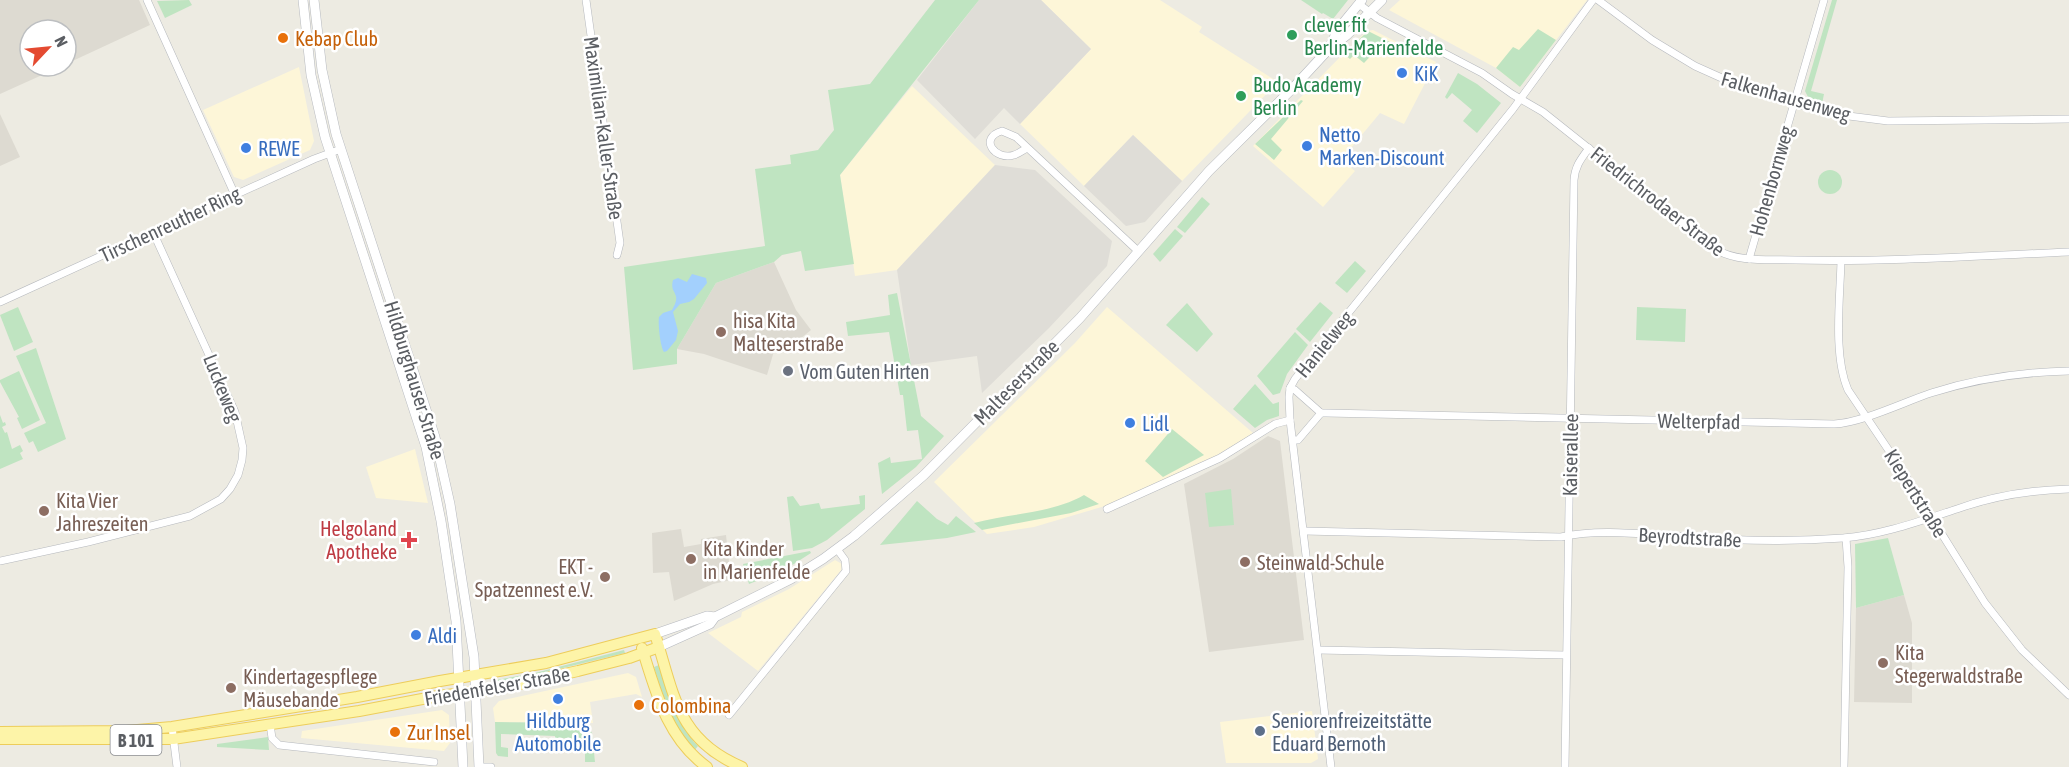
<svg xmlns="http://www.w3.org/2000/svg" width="2069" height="767" font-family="'Asap Condensed',sans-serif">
	<rect width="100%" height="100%" fill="#edebe2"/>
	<g fill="#fdf6d8">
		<polygon points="1041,0 1160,0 1202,27 1199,32 1278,82 1182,181 1133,135 1084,186 1020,124 1091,49"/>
		<polygon points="1400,0 1587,0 1520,87 1496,68 1389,10"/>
		<polygon points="1373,30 1436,62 1404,124 1380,113 1341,160 1355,171 1323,207 1253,146 1343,54 1367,31"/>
		<polygon points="299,67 314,141 310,150 243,180 234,177 203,110"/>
		<polygon points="912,86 995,165 897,270 855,276 840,175"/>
		<polygon points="1107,307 1253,433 1216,456 1182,473 1105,506 1034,527 987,534 934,482 1075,343"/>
		<polygon points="415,449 428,503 376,498 366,467"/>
		<polygon points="835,560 842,564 841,570 758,671 708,633 741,617 742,612 789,589"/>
		<polygon points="628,673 636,677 642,697 636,694 590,702 593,723 495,722 493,708 499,701"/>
		<polygon points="442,710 449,715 450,743 444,751 301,738 302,731"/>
		<polygon points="1312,711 1318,759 1311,763 1226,763 1220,722"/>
	</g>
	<g fill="#dfddd7">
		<polygon points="979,0 1041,0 1091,49 1020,124 1004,108 975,139 917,80"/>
		<polygon points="1133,135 1182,181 1145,222 1126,226 1084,186"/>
		<polygon points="995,165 1035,170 1112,241 1107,266 1049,328 982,393 977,356 911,365 897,270"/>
	</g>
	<g fill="#dddad1">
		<polygon points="0,0 139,0 150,25 66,64 66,30 30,30 30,66 62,66 0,94"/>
		<polygon points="0,114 20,157 0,166"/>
		<polygon points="774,262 796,310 811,330 800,339 777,348 774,345 769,348 774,351 767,375 704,354 677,349 716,283"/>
		<polygon points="1268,436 1280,441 1304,640 1209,652 1184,484 1233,459"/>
		<polygon points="681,529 684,547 701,544 701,539 726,535 731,580 713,584 674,601 669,572 653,573 652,533"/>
		<polygon points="1904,595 1912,623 1912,703 1854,702 1856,608"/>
	</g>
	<g fill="#bfe4c1">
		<polygon points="189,0 192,5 165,18 157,1"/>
		<polygon points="935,0 979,0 840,175 854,264 805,271 801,251 782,255 774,262 716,283 677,349 677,364 633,370 624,267 765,246 755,169 791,164 790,155 818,150 834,130 828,90 870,84"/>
		<polygon points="1301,0 1348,0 1333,19 1323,13 1322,14"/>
		<polygon points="1832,0 1837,0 1811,91 1824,94 1822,104 1810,101 1805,91"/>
		<polygon points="1538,29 1556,40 1520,87 1496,68 1513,47 1519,50"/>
		<polygon points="1368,31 1392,43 1390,45 1384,42 1364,63 1354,55 1350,59 1344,54"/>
		<polygon points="1458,73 1477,84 1501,103 1477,133 1463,121 1472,110 1452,93 1447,99 1445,97"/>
		<polygon points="1301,100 1303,101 1271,139 1282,150 1274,160 1255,144"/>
		<circle cx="1830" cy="182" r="12"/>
		<polygon points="1202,197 1210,204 1185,233 1177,227"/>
		<polygon points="1175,229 1183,236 1160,262 1153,254"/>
		<polygon points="1355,261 1366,271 1347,293 1335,283"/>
		<polygon points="897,293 921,416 944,436 916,467 882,494 878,463 890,457 891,463 922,459 918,430 907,431 903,395 900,395 889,332 848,336 846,322 890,315 888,295"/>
		<polygon points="1320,302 1333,313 1310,342 1296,329"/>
		<polygon points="1187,303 1213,334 1197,352 1166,325"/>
		<polygon points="18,307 33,342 14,351 0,315"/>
		<polygon points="1637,307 1686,309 1685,342 1636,340"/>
		<polygon points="1295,332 1308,345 1287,374 1280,393 1273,395 1257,376"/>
		<polygon points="36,348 66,439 38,452 33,441 29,443 24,433 46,423 16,356"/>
		<polygon points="19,371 40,420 22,429 17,418 19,417 0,382 0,380"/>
		<polygon points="1255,384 1273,404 1279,402 1279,416 1267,420 1255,428 1233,409"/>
		<polygon points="0,415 3,423 5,422 6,425 2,427 5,433 7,432 12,449 20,445 23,451 20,453 23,459 0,469"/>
		<polygon points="1172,429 1204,455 1163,477 1145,461"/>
		<polygon points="1231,489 1234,525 1209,527 1205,493"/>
		<polygon points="865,495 865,509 827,540 812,548 793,551 787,497 793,496 800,506 819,503 821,509 860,504 859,496"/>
		<path d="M1084 495 1099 504 1071 513 982 530 974 523C1010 513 1051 514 1084 495Z"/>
		<polygon points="917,501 937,519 948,525 956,516 976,532 947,538 880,545"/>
		<polygon points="1888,538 1904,595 1856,608 1855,544"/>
		<polygon points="810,551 811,553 786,569 749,584 743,564"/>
		<polygon points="624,650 625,653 497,684 496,680 535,673"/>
		<path d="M659 665C668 695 676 723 698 746L694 751C673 723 664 701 654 667Z"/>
		<polygon points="495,722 585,723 585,729 590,730 592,733 595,762 585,762 585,752 591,752 591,739 555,738 555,736 501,734 501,747 508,748 508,757 498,756 496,753"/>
		<polygon points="268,737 269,750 217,747 217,744"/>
	</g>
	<path fill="#a3d0fd" d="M692 274 706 278 707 283 694 299 689 302 680 304 673 312 678 331 676 340 667 351 664 352C660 346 658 323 659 317L663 313 672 310C683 292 669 295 673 280L678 278 687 282Z"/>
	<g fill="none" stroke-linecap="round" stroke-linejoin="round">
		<g stroke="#b5b8bd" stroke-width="8">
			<g id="street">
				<polyline points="147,0 235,195"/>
				<polyline points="586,0 620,243 617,255"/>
				<polyline points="1598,0 1652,40 1695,66 1744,88 1800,105 1841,115 1888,121 2069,119"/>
				<path d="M1359 4 1377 18 1482 73 1512 94 1543 112 1715 249C1738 263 1769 259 1795 260 1886 262 1978 256 2069 252"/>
				<path d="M1027 148C1023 150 1018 154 1014 155 995 161 978 138 1002 131L1016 137 1138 251"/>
				<polyline points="1749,259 1824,0"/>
				<path d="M1841 261C1840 300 1833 355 1848 390L1900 467 1985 603 2022 650 2069 695"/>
				<polyline points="0,302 314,159 341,149"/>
				<path d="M1290 388 1295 390 1321 413H1326L1834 424C1861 423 1904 402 1931 393 1975 379 2023 372 2069 371"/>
				<polyline points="1293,440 1298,440 1321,413"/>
				<polyline points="1107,509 1220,458 1275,424 1290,420"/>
				<path d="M1304 531 1561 537C1601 528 1647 535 1688 537 1740 541 1791 542 1843 538 1882 535 1920 521 1957 509 1993 496 2031 490 2069 489"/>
				<polyline points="0,561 88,542 190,516 221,499 230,489 238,475 242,460 243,448 235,412 153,232"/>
				<polyline points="1318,650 1566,655"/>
				<polyline points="729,715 846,571 845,560 837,549"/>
				<polyline points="270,724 272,738 279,745 434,762"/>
				<polyline points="172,727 177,767"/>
				<polyline points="479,767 491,767"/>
				<polyline points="1331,767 1290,420 1289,397 1290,388 1295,379 1513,109 1593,0"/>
				<path d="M1565 767 1574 180C1575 166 1581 159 1589 148"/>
				<polyline points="1844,767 1848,567 1846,538"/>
			</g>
		</g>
		<g stroke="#b6b9bf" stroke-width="10">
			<g id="secondary">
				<polyline points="303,0 311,75 325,137 426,447 441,521 456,621 463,767"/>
				<polyline points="314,0 322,70 336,134 435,437 450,504 474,657 479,767"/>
				<polyline points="1329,48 1339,28 1362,0"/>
				<polyline points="655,634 707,616 715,617"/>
				<polyline points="659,647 710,624 715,617 791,579 823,559 854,536 924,475 1080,318 1209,171 1291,90 1328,50 1347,35 1382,0"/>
			</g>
		</g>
		<g stroke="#edcd5b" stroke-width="12">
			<g id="primary">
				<path d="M642 648C656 693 667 738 707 767"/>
				<path d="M0 732 126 731 172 727 357 697 440 681 546 663 655 634C674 694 677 740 742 767"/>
				<polyline points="0,739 173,739 359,711 438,696 497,689 578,671 629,658 659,647"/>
			</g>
		</g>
		<use href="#street" stroke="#fff" stroke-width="7"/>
		<use href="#secondary" stroke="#fff" stroke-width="9"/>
		<use href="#primary" stroke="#fdf4a8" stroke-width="10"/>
	</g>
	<g fill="#2e9e5b" stroke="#fff" stroke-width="2">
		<circle cx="1292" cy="35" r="6"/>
		<circle cx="1241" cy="96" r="6"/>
	</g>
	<g fill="#e8710a" stroke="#fff" stroke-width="2">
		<circle cx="283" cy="38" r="6"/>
		<circle cx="639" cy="705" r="6"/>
		<circle cx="395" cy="732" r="6"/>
	</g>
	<g fill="#3f7fe0" stroke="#fff" stroke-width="2">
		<circle cx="1402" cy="73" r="6"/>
		<circle cx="1307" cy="146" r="6"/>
		<circle cx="246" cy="148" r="6"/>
		<circle cx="1130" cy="423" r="6"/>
		<circle cx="416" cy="635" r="6"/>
		<circle cx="558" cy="699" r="6"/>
	</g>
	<g fill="#8d6e63" stroke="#fff" stroke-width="2">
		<circle cx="721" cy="332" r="6"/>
		<circle cx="44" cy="511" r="6"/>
		<circle cx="691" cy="559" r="6"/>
		<circle cx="1245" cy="562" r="6"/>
		<circle cx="605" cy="577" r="6"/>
		<circle cx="1883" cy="663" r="6"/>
		<circle cx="231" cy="688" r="6"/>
	</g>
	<circle fill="#6b7280" stroke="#fff" stroke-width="2" cx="788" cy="371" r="6"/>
	<path fill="#e0444e" stroke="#fff" stroke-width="2" d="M406 531h6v6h6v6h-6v6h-6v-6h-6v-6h6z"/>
	<circle fill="#5c6f8a" stroke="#fff" stroke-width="2" cx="1260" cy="731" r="6"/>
	<g text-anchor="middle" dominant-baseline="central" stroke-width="5" stroke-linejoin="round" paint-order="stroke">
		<rect fill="#fff" stroke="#8c8e92" stroke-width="1.5" x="110.5" y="725" width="51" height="30" rx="4.5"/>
		<g font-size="18" font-weight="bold" fill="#5b5e63">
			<text x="136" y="740">B 101</text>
		</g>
		<g font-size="20" fill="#27864d" stroke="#fff" text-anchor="start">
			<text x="1304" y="24">clever fit<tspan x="1304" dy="23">Berlin-Marienfelde</tspan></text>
			<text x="1253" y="84">Budo Academy<tspan x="1253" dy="23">Berlin</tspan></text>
		</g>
		<g font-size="20" fill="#c56008" stroke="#fff" text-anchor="start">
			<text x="295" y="38">Kebap Club</text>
			<text x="651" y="705">Colombina</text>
			<text x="407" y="732">Zur Insel</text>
		</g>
		<g font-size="20" fill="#366cbe" stroke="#fff" text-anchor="start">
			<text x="1414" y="73">KiK</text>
			<text x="1319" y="134">Netto<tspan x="1319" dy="23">Marken-Discount</tspan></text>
			<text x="258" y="148">REWE</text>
			<text x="1142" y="423">Lidl</text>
			<text x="428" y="635">Aldi</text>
			<text x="558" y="720" text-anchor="middle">Hildburg<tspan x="558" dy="23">Automobile</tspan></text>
		</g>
		<g font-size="20" fill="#5b5e63" stroke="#fff">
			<text transform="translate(1786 96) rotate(16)">Falkenhausenweg</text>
			<text transform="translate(604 128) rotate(82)">Maximilian-Kaller-Straße</text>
			<text transform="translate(1771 181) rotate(-74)">Hohenbornweg</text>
			<text transform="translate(1658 201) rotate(38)">Friedrichrodaer Straße</text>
			<text transform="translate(170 224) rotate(-25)">Tirschenreuther Ring</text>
			<text transform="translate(1324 344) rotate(-51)">Hanielweg</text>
			<text transform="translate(415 380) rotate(73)">Hildburghauser Straße</text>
			<text transform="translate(1016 382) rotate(-45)">Malteserstraße</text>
			<text transform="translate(223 388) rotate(68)">Luckeweg</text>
			<text transform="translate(1699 421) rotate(1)">Welterpfad</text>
			<text transform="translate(1570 455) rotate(-89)">Kaiserallee</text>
			<text transform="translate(1916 493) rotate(58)">Kiepertstraße</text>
			<text transform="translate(1690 537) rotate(3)">Beyrodtstraße</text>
			<text transform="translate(497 686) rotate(-10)">Friedenfelser Straße</text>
		</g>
		<g font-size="20" fill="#785e54" stroke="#fff" text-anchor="start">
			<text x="733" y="320">hisa Kita<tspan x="733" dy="23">Malteserstraße</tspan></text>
			<text x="56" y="500">Kita Vier<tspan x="56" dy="23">Jahreszeiten</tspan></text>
			<text x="703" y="548">Kita Kinder<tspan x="703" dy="23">in Marienfelde</tspan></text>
			<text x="1257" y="562">Steinwald-Schule</text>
			<text x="593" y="566" text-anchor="end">EKT -<tspan x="593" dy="23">Spatzennest e.V.</tspan></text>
			<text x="1895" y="652">Kita<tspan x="1895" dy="23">Stegerwaldstraße</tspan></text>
			<text x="243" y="676">Kindertagespflege<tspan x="243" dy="23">Mäusebande</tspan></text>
		</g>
		<g font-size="20" fill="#5b616d" stroke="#fff" text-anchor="start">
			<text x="800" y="371">Vom Guten Hirten</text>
		</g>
		<g font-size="20" fill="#be3a42" stroke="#fff" text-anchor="end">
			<text x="397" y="528">Helgoland<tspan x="397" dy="23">Apotheke</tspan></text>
		</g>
		<g font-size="20" fill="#4e5e75" stroke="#fff" text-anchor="start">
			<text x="1272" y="720">Seniorenfreizeitstätte<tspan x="1272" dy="23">Eduard Bernoth</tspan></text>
		</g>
	</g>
	<g transform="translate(48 48) rotate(64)"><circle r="28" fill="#ffffff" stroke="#bdbfc1" stroke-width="1.5"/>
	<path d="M0-4.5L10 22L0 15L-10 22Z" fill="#e44a31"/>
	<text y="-9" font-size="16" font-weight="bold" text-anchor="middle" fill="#5b5e63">N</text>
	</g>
</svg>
